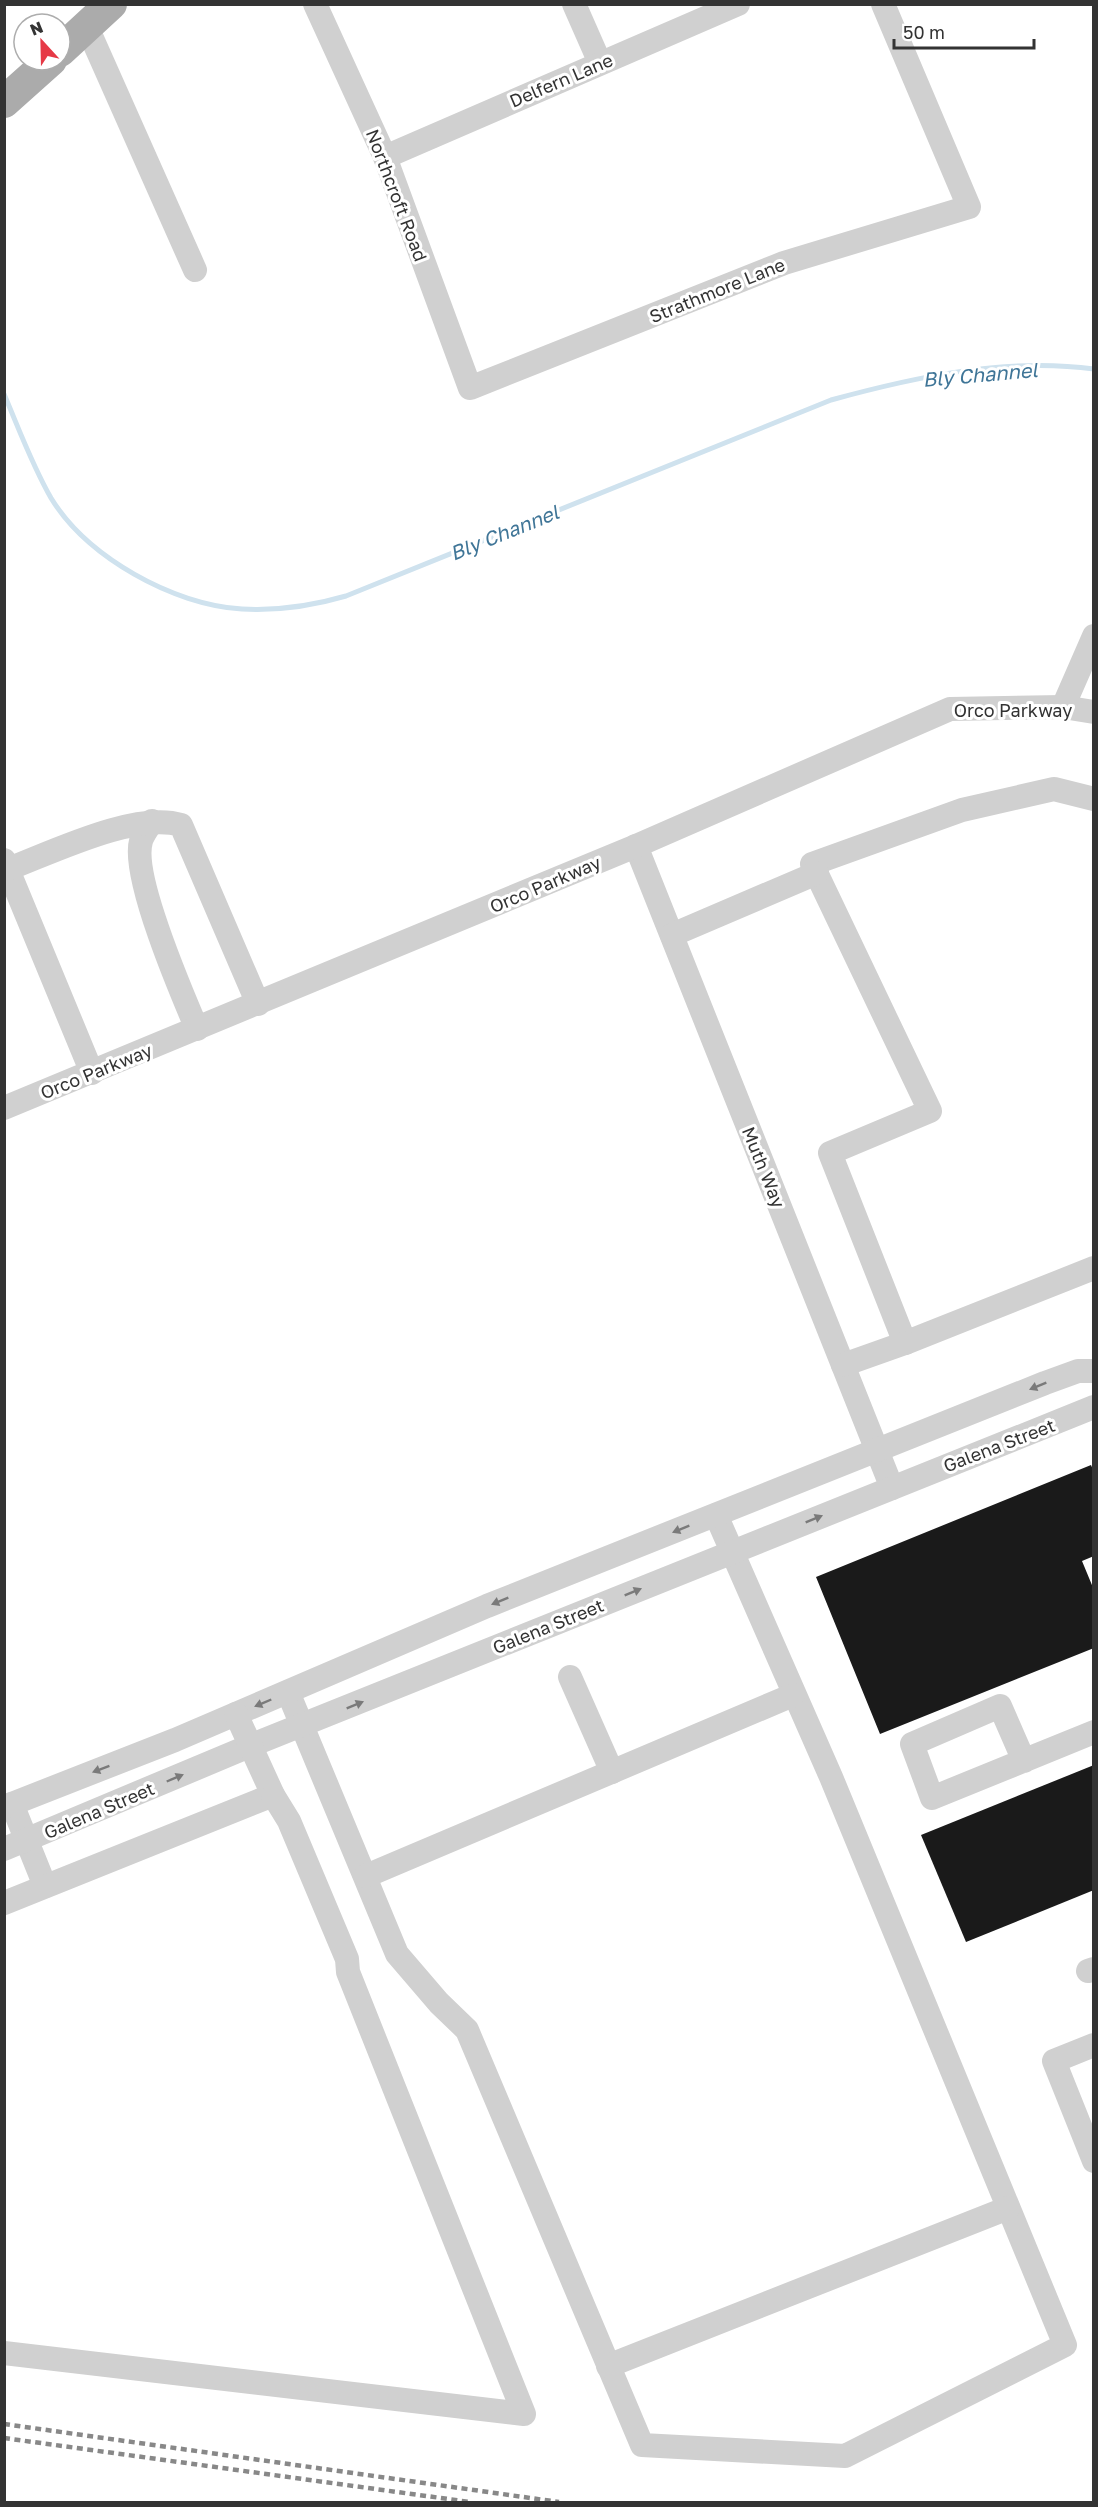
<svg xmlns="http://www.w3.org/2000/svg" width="1098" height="2507" font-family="'Golos Text',sans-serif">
	<rect width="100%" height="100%" fill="#fff"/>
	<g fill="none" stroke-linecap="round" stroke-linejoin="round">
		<path stroke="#cfe2ee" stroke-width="5" d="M4 394C19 429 32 465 51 498 87 557 173 605 242 609 278 611 312 606 346 596L831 400C915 377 1006 357 1094 369"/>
	</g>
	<g fill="#1a1a1a">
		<polygon points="1091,1465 1094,1472 1094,1556 1082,1561 1094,1590 1094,1648 880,1734 816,1577"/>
		<polygon points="1094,1765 1094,1890 966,1942 921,1835"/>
	</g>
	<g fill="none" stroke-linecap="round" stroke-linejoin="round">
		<g stroke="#d0d0d0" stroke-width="24">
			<polyline points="315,4 385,157 470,388 784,263 969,207 883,4"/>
			<polyline points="574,4 600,63"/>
			<polyline points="87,27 195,270"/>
			<polyline points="385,157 738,4"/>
			<polyline points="1063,707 1094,636"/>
			<polyline points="1094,799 1054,789 962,810 812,864 930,1111 830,1153 905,1343 1094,1268"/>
			<path d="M152 821C149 827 143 834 141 841 131 875 182 994 197 1029"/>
			<polyline points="636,846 892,1488"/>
			<polyline points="4,860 92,1073"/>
			<path d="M8 869C53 852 136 811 181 825L258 1004"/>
			<polyline points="672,935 817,873"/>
			<polyline points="4,1108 636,846 950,709 1063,707 1094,712"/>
			<polyline points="843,1365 905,1343"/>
			<polyline points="570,1677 612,1772"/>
			<polyline points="288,1692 397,1954 439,2003 467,2030 642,2445 845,2456 1065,2345 831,1777 716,1515"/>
			<polyline points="1024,1761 1000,1706 912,1744 932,1798 1094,1732"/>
			<polyline points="12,1804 45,1886"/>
			<polyline points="4,1807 175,1740 487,1606 1045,1383 1078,1371 1094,1371"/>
			<polyline points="4,1849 252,1745 1094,1407"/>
			<polyline points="366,1876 793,1695"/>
			<polyline points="4,1903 273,1795 236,1714"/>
			<polyline points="1088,1971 1094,1969"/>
			<polyline points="1094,2045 1054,2061 1094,2161"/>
			<polyline points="4,2353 524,2414 348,1972 347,1959 289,1821 273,1795"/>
			<polyline points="608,2366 1008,2208"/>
		</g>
		<g stroke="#ababab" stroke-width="32">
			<polyline points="60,51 111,4"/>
			<polyline points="4,102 51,60"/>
		</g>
		<g stroke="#888" stroke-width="4.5" stroke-dasharray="6 4.5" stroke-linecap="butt">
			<polyline points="4,2424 559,2502"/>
			<polyline points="4,2438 470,2502"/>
		</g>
	</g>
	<defs><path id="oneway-solid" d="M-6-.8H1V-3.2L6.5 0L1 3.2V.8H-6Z" transform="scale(1.5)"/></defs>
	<g fill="#7a7a7a">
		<use href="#oneway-solid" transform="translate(1038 1386) rotate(158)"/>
		<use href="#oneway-solid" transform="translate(814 1519) rotate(-22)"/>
		<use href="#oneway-solid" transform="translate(681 1529) rotate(158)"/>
		<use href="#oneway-solid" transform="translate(633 1592) rotate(-22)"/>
		<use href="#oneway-solid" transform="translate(500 1601) rotate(158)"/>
		<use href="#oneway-solid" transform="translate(263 1703) rotate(157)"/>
		<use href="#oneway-solid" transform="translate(355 1705) rotate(-22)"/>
		<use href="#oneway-solid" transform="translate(101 1769) rotate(159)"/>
		<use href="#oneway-solid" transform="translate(175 1778) rotate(-23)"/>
	</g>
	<g text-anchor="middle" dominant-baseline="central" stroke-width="6" stroke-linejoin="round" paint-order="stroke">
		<g font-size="18" fill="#333" stroke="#fff">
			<text transform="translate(561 80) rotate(-23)">Delfern Lane</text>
			<text transform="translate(397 195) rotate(69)">Northcroft Road</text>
			<text transform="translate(717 290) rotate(-22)">Strathmore Lane</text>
			<text x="1013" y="710">Orco Parkway</text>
			<text transform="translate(545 884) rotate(-23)">Orco Parkway</text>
			<text transform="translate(96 1071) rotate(-22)">Orco Parkway</text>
			<text transform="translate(764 1167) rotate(68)">Muth Way</text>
			<text transform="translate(999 1445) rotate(-21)">Galena Street</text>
			<text transform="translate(548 1626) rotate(-22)">Galena Street</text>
			<text transform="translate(99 1810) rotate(-23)">Galena Street</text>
		</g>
		<g font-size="20" font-style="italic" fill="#3f7597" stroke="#fff">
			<text transform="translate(980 374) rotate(-5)">Bly Channel</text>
			<text transform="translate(504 532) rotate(-22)">Bly Channel</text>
		</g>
	</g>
	<rect width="1098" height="2507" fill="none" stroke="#333333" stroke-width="12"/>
	<g transform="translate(42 42) rotate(338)"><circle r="28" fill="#ffffff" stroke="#adadad" stroke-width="1.5"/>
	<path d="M0-4.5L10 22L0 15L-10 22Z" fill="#e63946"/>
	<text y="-9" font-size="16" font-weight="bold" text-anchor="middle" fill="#333333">N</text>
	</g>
	<path d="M894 39v9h140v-9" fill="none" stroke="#333333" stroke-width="3"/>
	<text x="903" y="39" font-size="18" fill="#333333" stroke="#ffffff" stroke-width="4.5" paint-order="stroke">50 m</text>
</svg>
